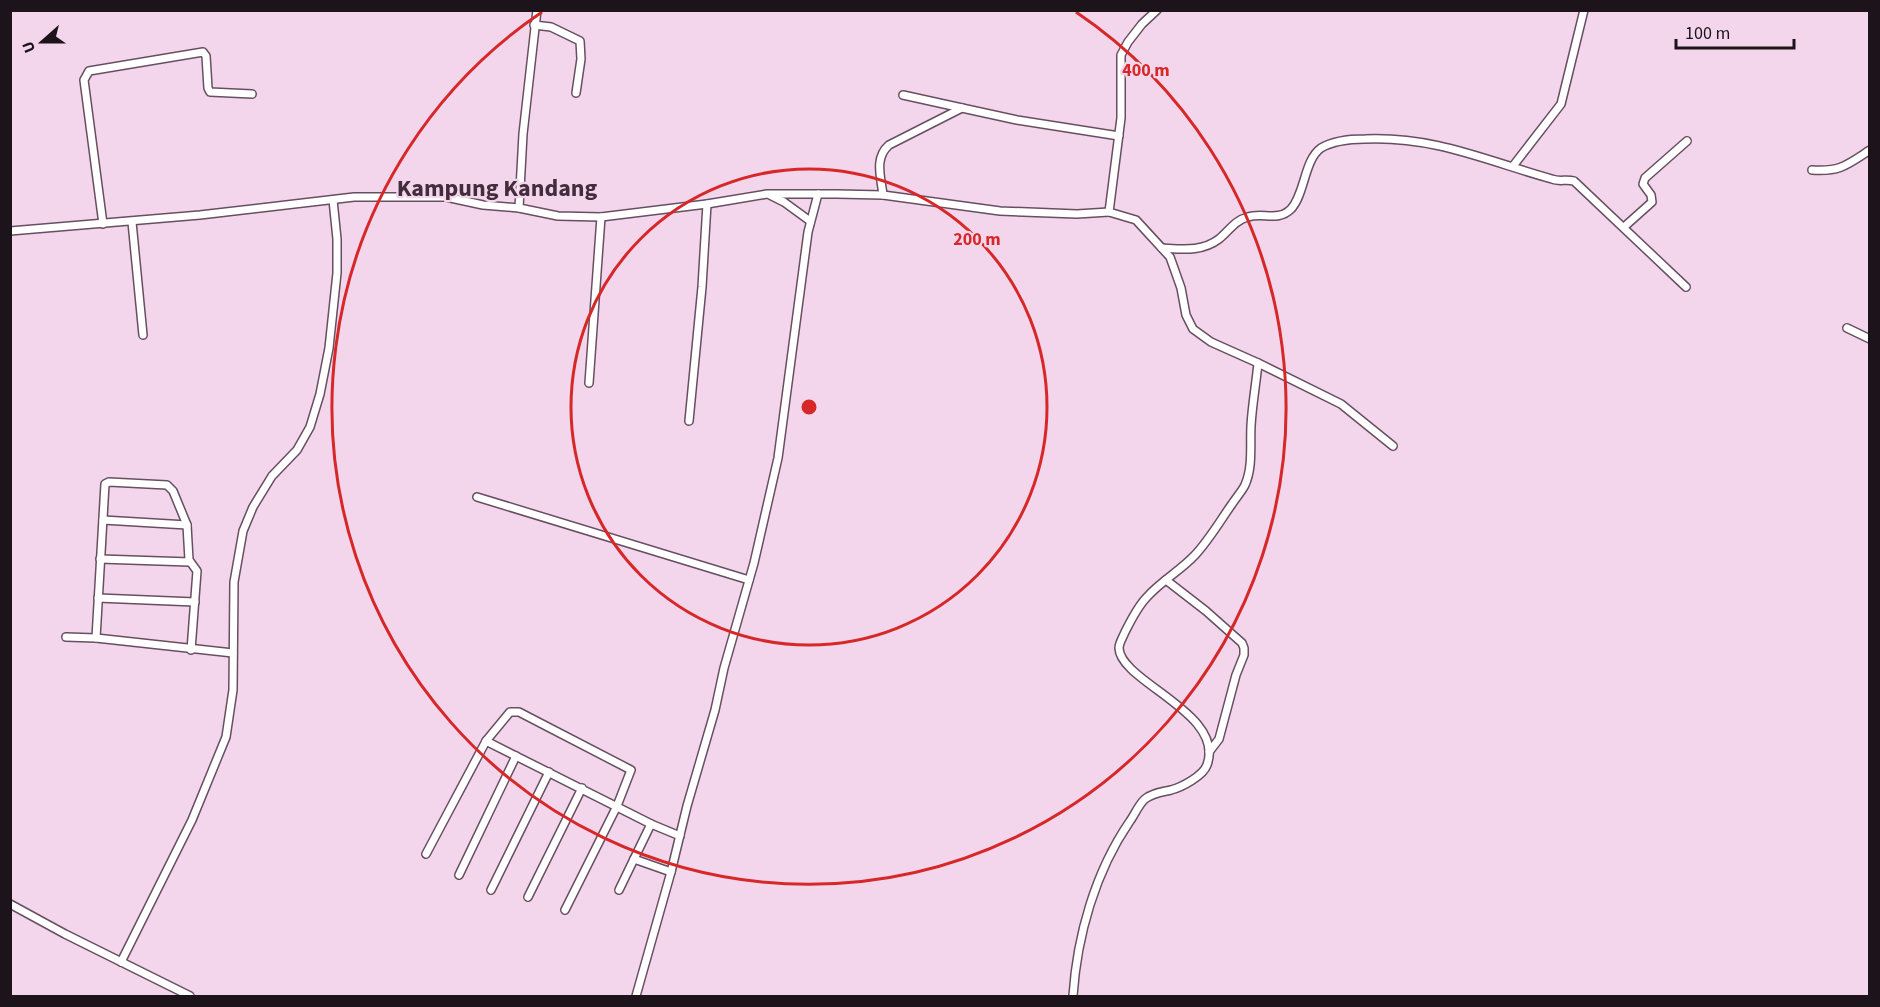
<svg xmlns="http://www.w3.org/2000/svg" width="1880" height="1007" font-family="'Source Sans 3',sans-serif">
	<rect width="100%" height="100%" fill="#f3d6eb"/>
	<g fill="none" stroke-linecap="round" stroke-linejoin="round">
		<g stroke="#674f61" stroke-width="10">
			<g id="street">
				<polyline points="537,10 523,134 519,208 558,216 601,217 707,204 767,194 837,194 883,195 1000,211 1077,214 1109,212"/>
				<polyline points="534,25 551,27 580,41 581,59 576,93"/>
				<polyline points="903,95 962,108"/>
				<polyline points="1513,166 1561,104 1584,10"/>
				<path d="M1812 170C1840 172 1847 165 1870 150"/>
				<polyline points="770,195 784,202 810,221"/>
				<path d="M883 195C881 177 874 158 889 145L962 108 1017 120 1119 136"/>
				<polyline points="132,222 143,335"/>
				<polyline points="103,224 84,80 89,71 203,52 206,56 208,88 210,92 252,94"/>
				<polyline points="1624,227 1652,202 1651,195 1643,184 1645,178 1687,141"/>
				<polyline points="10,231 200,215 354,197 446,197 483,205 519,208"/>
				<path d="M1162 248C1182 249 1202 252 1219 239 1229 231 1235 220 1248 217 1263 212 1278 222 1291 209 1305 194 1304 160 1321 148 1333 141 1351 139 1365 139 1435 136 1487 161 1552 179 1559 182 1566 179 1574 181L1686 287"/>
				<polyline points="1847,328 1870,339"/>
				<polyline points="1258,363 1341,404 1393,446"/>
				<polyline points="589,383 601,217"/>
				<polyline points="689,421 702,287 707,204"/>
				<polyline points="477,497 749,580"/>
				<polyline points="103,520 187,525"/>
				<polyline points="100,559 190,562"/>
				<polyline points="1166,580 1206,611 1242,643 1244,648 1244,655 1236,675 1219,739 1209,752"/>
				<polyline points="98,598 195,602"/>
				<polyline points="66,637 96,638 233,653"/>
				<polyline points="96,638 105,484 109,482 167,485 173,491 187,525 189,560 197,571 191,650"/>
				<polyline points="486,741 510,712 519,712 631,770 617,806 565,910"/>
				<polyline points="651,824 680,836"/>
				<polyline points="426,854 486,741 651,824 634,859"/>
				<polyline points="459,875 516,756"/>
				<polyline points="491,890 549,772"/>
				<polyline points="619,890 634,859 671,872"/>
				<polyline points="528,897 582,788"/>
				<polyline points="10,904 65,934 190,996"/>
				<polyline points="121,962 192,820 226,737 233,690 234,582 243,531 253,507 272,476 297,450 310,427 320,394 329,348 337,273 337,239 333,200"/>
				<polyline points="636,996 671,872 687,806 715,710 724,668 754,563 778,458 808,232 818,194"/>
				<path d="M1073 996C1077 936 1095 872 1130 821 1135 814 1139 804 1145 799 1152 793 1162 792 1171 790 1182 787 1203 776 1207 765 1226 713 1120 682 1119 648 1119 643 1123 637 1125 632 1131 620 1138 606 1147 597 1161 581 1180 571 1195 555 1209 540 1220 521 1232 504 1236 498 1242 491 1245 485 1253 467 1250 446 1251 426 1252 406 1256 384 1258 363L1211 342 1193 329 1186 315 1181 288 1170 257 1136 220 1109 212 1121 118V55L1128 42 1142 24 1157 10"/>
			</g>
		</g>
		<use href="#street" stroke="#fff" stroke-width="7"/>
	</g>
	<g fill="none" stroke="#d62828" stroke-width="3">
		<circle cx="809" cy="407" r="238"/>
		<path d="M1076 12A477 477 0 1 1 542 12"/>
	</g>
	<g text-anchor="middle" dominant-baseline="central" stroke-width="4.5" stroke-linejoin="round" paint-order="stroke">
		<g font-size="24" font-weight="bold" fill="#432d3d" stroke="#f3d6eb">
			<text x="497" y="188">Kampung Kandang</text>
		</g>
	</g>
	<circle cx="809" cy="407" r="9" fill="#d62828" stroke="#f3d6eb" stroke-width="3"/>
	<g font-size="18" text-anchor="middle" font-weight="bold" fill="#d62828" stroke="#f3d6eb" stroke-width="4.5" stroke-linejoin="round" paint-order="stroke">
		<text x="1146" y="76">400 m</text>
		<text x="977" y="245">200 m</text>
	</g>
	<rect width="1880" height="1007" fill="none" stroke="#1d131a" stroke-width="24"/>
	<g transform="translate(42 42) rotate(249)" stroke="#f3d6eb" stroke-width="4.5" paint-order="stroke">
	<path d="M0-4.5L10 22L0 15L-10 22Z" fill="#1d131a"/>
	<text y="-9" font-size="16" font-weight="bold" text-anchor="middle" fill="#1d131a">U</text>
	</g>
	<path d="M1676 39v9h118v-9" fill="none" stroke="#1d131a" stroke-width="3"/>
	<text x="1685" y="39" font-size="18" fill="#1d131a" stroke="#f3d6eb" stroke-width="4.5" paint-order="stroke">100 m</text>
</svg>
